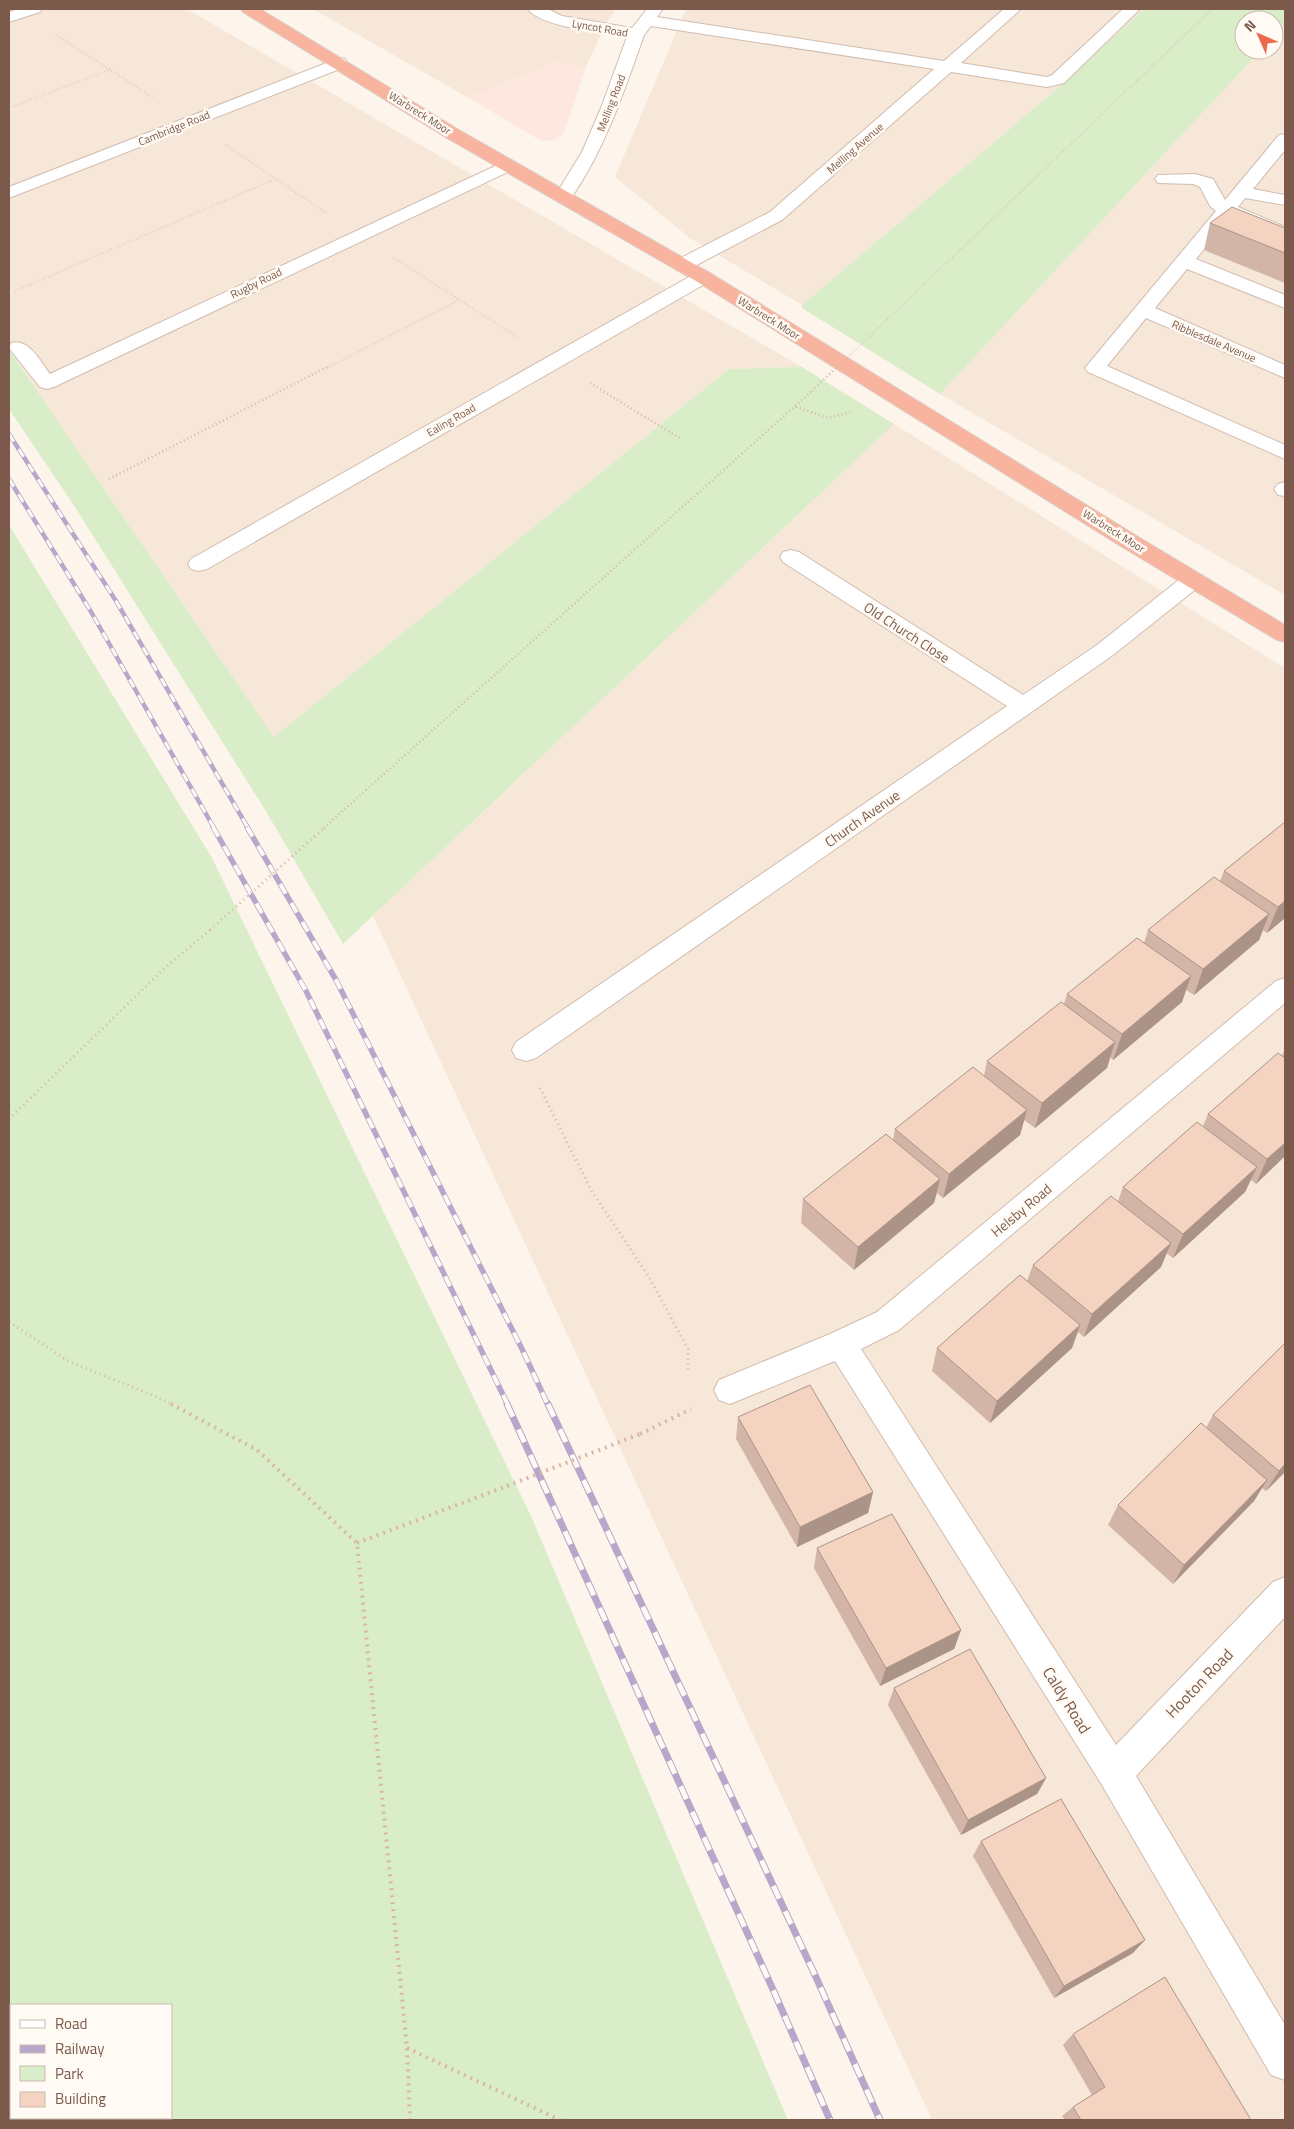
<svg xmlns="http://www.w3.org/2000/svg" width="1294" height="2129" font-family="'Titillium Web',sans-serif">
	<rect width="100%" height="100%" fill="#fdf5eb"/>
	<g fill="#f6e7d9">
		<polygon points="9,9 187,9 802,367 729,369 274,737 9,350"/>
		<polygon points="313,9 616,9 607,22 585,69 557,62 469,98"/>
		<polygon points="686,9 1144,9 1058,88 802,305 690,238 615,177"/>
		<polygon points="1285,24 1285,595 940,394 1261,50 1274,50 1274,36"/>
		<polygon points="894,424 1285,668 1285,2120 932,2120 373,916"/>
	</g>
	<polygon fill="#fee7df" points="557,62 585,69 564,133 555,140 544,141 536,138 469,98"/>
	<g fill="#d8edc8" fill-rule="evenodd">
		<polygon points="1144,9 1285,9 1285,24 1274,36 1274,20 1244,20 1244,50 1261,50 940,394 802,308 802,305 1058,88"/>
		<polygon points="9,350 274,737 729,369 802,367 894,424 343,944 267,813 75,507 9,409"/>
		<path d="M9 525 212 858 531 1516 788 2120H9ZM11 2005H171V2118H11Z"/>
	</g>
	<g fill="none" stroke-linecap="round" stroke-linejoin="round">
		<g stroke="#d2bcaf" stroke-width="2">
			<g id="minor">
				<polygon points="19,9 42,9 40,12 9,22 9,12"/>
				<path d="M528 9H548L562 16 632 28 647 9H663L657 17 944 61 1004 9H1021L961 63 1047 77 1052 75 1123 9H1140L1064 83 1047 87 951 72 782 220 689 269 682 271 675 269 673 265 675 261 770 212 934 69 651 26 644 35C624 92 605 149 570 200L564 201 558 200 555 196 582 152 601 108 627 37C605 33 540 27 528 9Z"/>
				<polygon points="339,58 345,59 347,63 345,67 9,198 9,187"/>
				<polygon points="1285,134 1285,150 1253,189 1285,195 1285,205 1245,198 1238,207 1285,227 1285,238 1230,217 1196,259 1285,295 1285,308 1187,269 1155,308 1285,365 1285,378 1146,318 1107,366 1285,445 1285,459 1088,372 1085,368 1216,211 1210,206 1200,187 1193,184 1158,183 1155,179 1158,175 1195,174 1213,179 1225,200 1279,135"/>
				<path d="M508 160 514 161 517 165 514 169 54 387 47 389 40 387 9 348 11 343C29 338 40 361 50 374Z"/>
				<polygon points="703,271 710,273 712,277 710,281 207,569 199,571 191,569 188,564 191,559 696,273"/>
				<polygon points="1285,482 1285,496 1278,495 1274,489 1278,484"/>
				<polygon points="791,550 799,552 1023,695 1097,645 1185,575 1193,573 1201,575 1204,580 1201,585 1113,655 536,1058 526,1061 516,1058 512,1050 516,1042 1007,706 783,562 780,557 783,552"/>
				<polygon points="1285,978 1285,1003 899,1330 861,1349 1116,1745 1273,1582 1285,1577 1285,1617 1136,1776 1285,2025 1285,2080 1271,2075 1102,1785 835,1361 730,1404 719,1400 714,1390 719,1380 830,1334 877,1312 1276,981"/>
			</g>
		</g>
		<g stroke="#dad1cd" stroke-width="2">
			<polygon id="highway" points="241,9 260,9 459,130 710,273 1135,535 1285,625 1285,642 1277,640 1119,545 696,281 447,138 243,12"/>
		</g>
		<g stroke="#dab6a3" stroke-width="2" stroke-dasharray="0.5 2.5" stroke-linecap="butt">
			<polyline points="56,35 154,98"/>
			<polyline points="9,108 111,69"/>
			<polyline points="226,145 326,213"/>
			<polyline points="394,258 519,338"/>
			<polyline points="15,291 275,179"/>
			<polyline points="870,336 1212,9"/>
			<polyline points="327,368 459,300"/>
		</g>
		<g stroke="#dab6a3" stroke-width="2.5" stroke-dasharray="1 3" stroke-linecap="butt">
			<polyline points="590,383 681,439"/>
			<polyline points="796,407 829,418 850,412"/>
			<polyline points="109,479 329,366"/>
			<polyline points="366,790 812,391"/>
		</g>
		<g stroke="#dab6a3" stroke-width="3" stroke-dasharray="1 4" stroke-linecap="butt">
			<polyline points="540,1088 591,1190 649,1277 688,1349 688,1372"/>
			<polyline points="9,1119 166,967 210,930"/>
			<polyline points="9,1322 68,1361 157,1397 173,1405"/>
		</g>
		<g stroke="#dab6a3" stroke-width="4" stroke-dasharray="2 5" stroke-linecap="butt">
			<polyline points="171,1404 257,1450 357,1543 407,2048 410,2120"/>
			<polyline points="640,1434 691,1409"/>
			<polyline points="357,1543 507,1486"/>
			<polyline points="407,2048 560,2120"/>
		</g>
		<use href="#minor" fill="#fff" fill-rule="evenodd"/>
		<use href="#highway" fill="#f9b4a0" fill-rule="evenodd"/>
		<g stroke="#b8a7ca" stroke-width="4.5">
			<g id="rail-far2">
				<polyline points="9,434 116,601 248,828"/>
				<polyline points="9,479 90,610 214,828"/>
			</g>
		</g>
		<g stroke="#b8a7ca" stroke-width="5.5">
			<g id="rail-far1">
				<polyline points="213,827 306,991 508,1405"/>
				<polyline points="247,827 336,980 523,1351 548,1405"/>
			</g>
		</g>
		<g stroke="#b8a7ca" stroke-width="7">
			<g id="rail">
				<polyline points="507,1404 775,1994 830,2120"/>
				<polyline points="548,1404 815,1975 880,2120"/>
			</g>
		</g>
		<use href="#rail-far2" stroke="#fffaf3" stroke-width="3" stroke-dasharray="9" stroke-linecap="butt"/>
		<use href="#rail-far1" stroke="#fffaf3" stroke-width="4" stroke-dasharray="11" stroke-linecap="butt"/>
		<use href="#rail" stroke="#fffaf3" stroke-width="5" stroke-dasharray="14" stroke-linecap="butt"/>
		<polyline stroke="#dab6a3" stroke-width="2" stroke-dasharray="0.5 2.5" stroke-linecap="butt" points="837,368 870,336"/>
		<g stroke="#dab6a3" stroke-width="2.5" stroke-dasharray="1 3" stroke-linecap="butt">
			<polyline points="812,391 838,366"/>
			<polyline points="324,828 366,790"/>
		</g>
		<polyline stroke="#dab6a3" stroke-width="3" stroke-dasharray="1 4" stroke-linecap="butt" points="210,930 325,827"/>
		<polyline stroke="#dab6a3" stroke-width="4" stroke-dasharray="2 5" stroke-linecap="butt" points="507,1486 640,1434"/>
	</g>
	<g fill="#d2b5a6">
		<polygon points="1210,223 1285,228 1285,283 1204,250"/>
		<polygon points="1285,822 1285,918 1267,933 1263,930 1259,940 1194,995 1186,990 1182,1002 1113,1060 1110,1057 1107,1068 1035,1128 1024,1120 1020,1135 943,1198 937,1193 934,1203 854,1270 801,1223 803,1199 893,1140 895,1129 984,1076 987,1061 1064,1004 1067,994 1144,943 1148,930 1220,881 1224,871"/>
		<polygon points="1285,1049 1285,1156 1256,1184 1251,1180 1245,1192 1173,1258 1166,1253 1161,1267 1084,1337 1078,1332 1072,1348 990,1423 932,1371 937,1348 1027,1281 1033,1265 1118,1201 1123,1187 1203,1126 1208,1114 1282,1056"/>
		<polygon points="1285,1343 1285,1472 1266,1491 1262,1488 1254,1501 1173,1584 1108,1525 1118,1505 1206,1428 1213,1415"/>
		<polygon points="738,1417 873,1492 868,1513 797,1547 736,1439"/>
		<polygon points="817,1548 961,1630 954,1649 880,1686 814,1568"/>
		<polygon points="894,1688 1046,1778 1037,1794 961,1835 888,1705"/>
		<polygon points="981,1841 1133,1953 1054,1998 973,1856"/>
		<polygon points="1073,2034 1251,2120 1065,2120 1062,2116 1073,2107 1092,2095 1063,2045"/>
	</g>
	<g fill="#ab9487">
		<polygon points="1285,901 1285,918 1267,933 1278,907"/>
		<polygon points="1269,914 1259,940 1194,995 1203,969"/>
		<polygon points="1191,976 1182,1002 1113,1060 1122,1034"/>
		<polygon points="1115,1042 1107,1068 1035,1128 1042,1103"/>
		<polygon points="1027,1110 1020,1135 943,1198 949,1174"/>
		<polygon points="1285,1143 1285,1156 1256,1184 1267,1159"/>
		<polygon points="1257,1167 1245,1192 1173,1258 1183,1234"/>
		<polygon points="940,1179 934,1203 854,1270 858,1247"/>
		<polygon points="1171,1243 1161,1267 1084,1337 1092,1314"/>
		<polygon points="1080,1325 1072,1348 990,1423 997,1401"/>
		<polygon points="1285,1464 1285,1472 1266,1491 1279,1471"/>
		<polygon points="1267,1480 1254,1501 1173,1584 1184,1565"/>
		<polygon points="873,1492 868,1513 797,1547 800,1527"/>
		<polygon points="961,1630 954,1649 880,1686 886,1668"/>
		<polygon points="1046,1778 1037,1794 961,1835 968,1820"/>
		<polygon points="1145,1940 1133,1953 1054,1998 1064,1986"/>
	</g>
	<g fill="#f4d3c1" stroke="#ab9487">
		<polygon points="1232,207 1285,228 1285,253 1210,223"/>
		<polygon points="1285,822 1285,901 1278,907 1224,871"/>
		<polygon points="1214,877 1269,914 1203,969 1148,930"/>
		<polygon points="1137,938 1191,976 1122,1034 1067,994"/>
		<polygon points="1061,1002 1115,1042 1042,1103 987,1061"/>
		<polygon points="1278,1053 1285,1058 1285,1143 1267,1159 1208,1114"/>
		<polygon points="973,1067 1027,1110 949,1174 895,1129"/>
		<polygon points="1197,1122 1257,1167 1183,1234 1123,1187"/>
		<polygon points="886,1134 940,1179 858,1247 803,1199"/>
		<polygon points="1111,1196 1171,1243 1092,1314 1033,1265"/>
		<polygon points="1020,1275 1080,1325 997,1401 937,1348"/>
		<polygon points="1285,1343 1285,1464 1279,1471 1213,1415"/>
		<polygon points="810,1385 873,1492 800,1527 738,1417"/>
		<polygon points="1201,1423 1267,1480 1184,1565 1118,1505"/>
		<polygon points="892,1514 961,1630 886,1668 817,1548"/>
		<polygon points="970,1649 1046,1778 968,1820 894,1688"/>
		<polygon points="1061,1799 1145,1940 1064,1986 981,1841"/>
		<polygon points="1165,1977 1251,2120 1081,2120 1073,2107 1105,2087 1073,2034"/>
	</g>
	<g text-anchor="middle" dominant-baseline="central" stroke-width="5" stroke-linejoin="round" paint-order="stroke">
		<g font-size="11" fill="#7b5a4c" stroke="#fffaf3">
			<text transform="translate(600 28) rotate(10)">Lyncot Road</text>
			<text transform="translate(611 103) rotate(-69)">Melling Road</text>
			<text transform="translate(420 113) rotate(32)">Warbreck Moor</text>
			<text transform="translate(174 128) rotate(-22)">Cambridge Road</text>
			<text transform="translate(855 148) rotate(-41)">Melling Avenue</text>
			<text transform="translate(256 283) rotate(-26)">Rugby Road</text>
			<text transform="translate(769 318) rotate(32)">Warbreck Moor</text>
			<text transform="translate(1214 341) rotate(23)">Ribblesdale Avenue</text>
			<text transform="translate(451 420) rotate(-30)">Ealing Road</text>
			<text transform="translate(1114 531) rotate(32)">Warbreck Moor</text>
		</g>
		<g font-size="14" fill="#7b5a4c" stroke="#fffaf3">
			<text transform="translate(907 632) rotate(33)">Old Church Close</text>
			<text transform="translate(862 818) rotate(-35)">Church Avenue</text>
			<text transform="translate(1021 1210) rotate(-40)">Helsby Road</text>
		</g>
		<g font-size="16" fill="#7b5a4c" stroke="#fffaf3">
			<text transform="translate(1199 1683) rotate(-46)">Hooton Road</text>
			<text transform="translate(1067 1700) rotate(58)">Caldy Road</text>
		</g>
	</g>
	<rect width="1294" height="2129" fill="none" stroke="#7b5a4c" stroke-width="20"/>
	<rect x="10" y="2004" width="162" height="115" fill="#fffaf3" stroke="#cabab0"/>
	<rect x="20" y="2020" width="25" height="8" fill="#ffffff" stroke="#cabab0"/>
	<text x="55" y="2029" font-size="15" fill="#7b5a4c">Road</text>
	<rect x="20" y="2045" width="25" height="8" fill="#b8a7ca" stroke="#cabab0"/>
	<text x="55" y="2054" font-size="15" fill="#7b5a4c">Railway</text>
	<rect x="20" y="2066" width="25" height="15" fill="#d8edc8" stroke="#cabab0"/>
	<text x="55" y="2079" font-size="15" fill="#7b5a4c">Park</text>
	<rect x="20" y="2092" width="25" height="15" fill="#f4d3c1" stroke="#cabab0"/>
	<text x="55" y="2104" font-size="15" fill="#7b5a4c">Building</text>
	<g transform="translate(1259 35) rotate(315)"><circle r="24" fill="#fffaf3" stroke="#cabab0"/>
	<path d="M0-4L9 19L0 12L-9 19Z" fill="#eb694d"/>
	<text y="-8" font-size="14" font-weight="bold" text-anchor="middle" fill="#7b5a4c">N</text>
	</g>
</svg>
